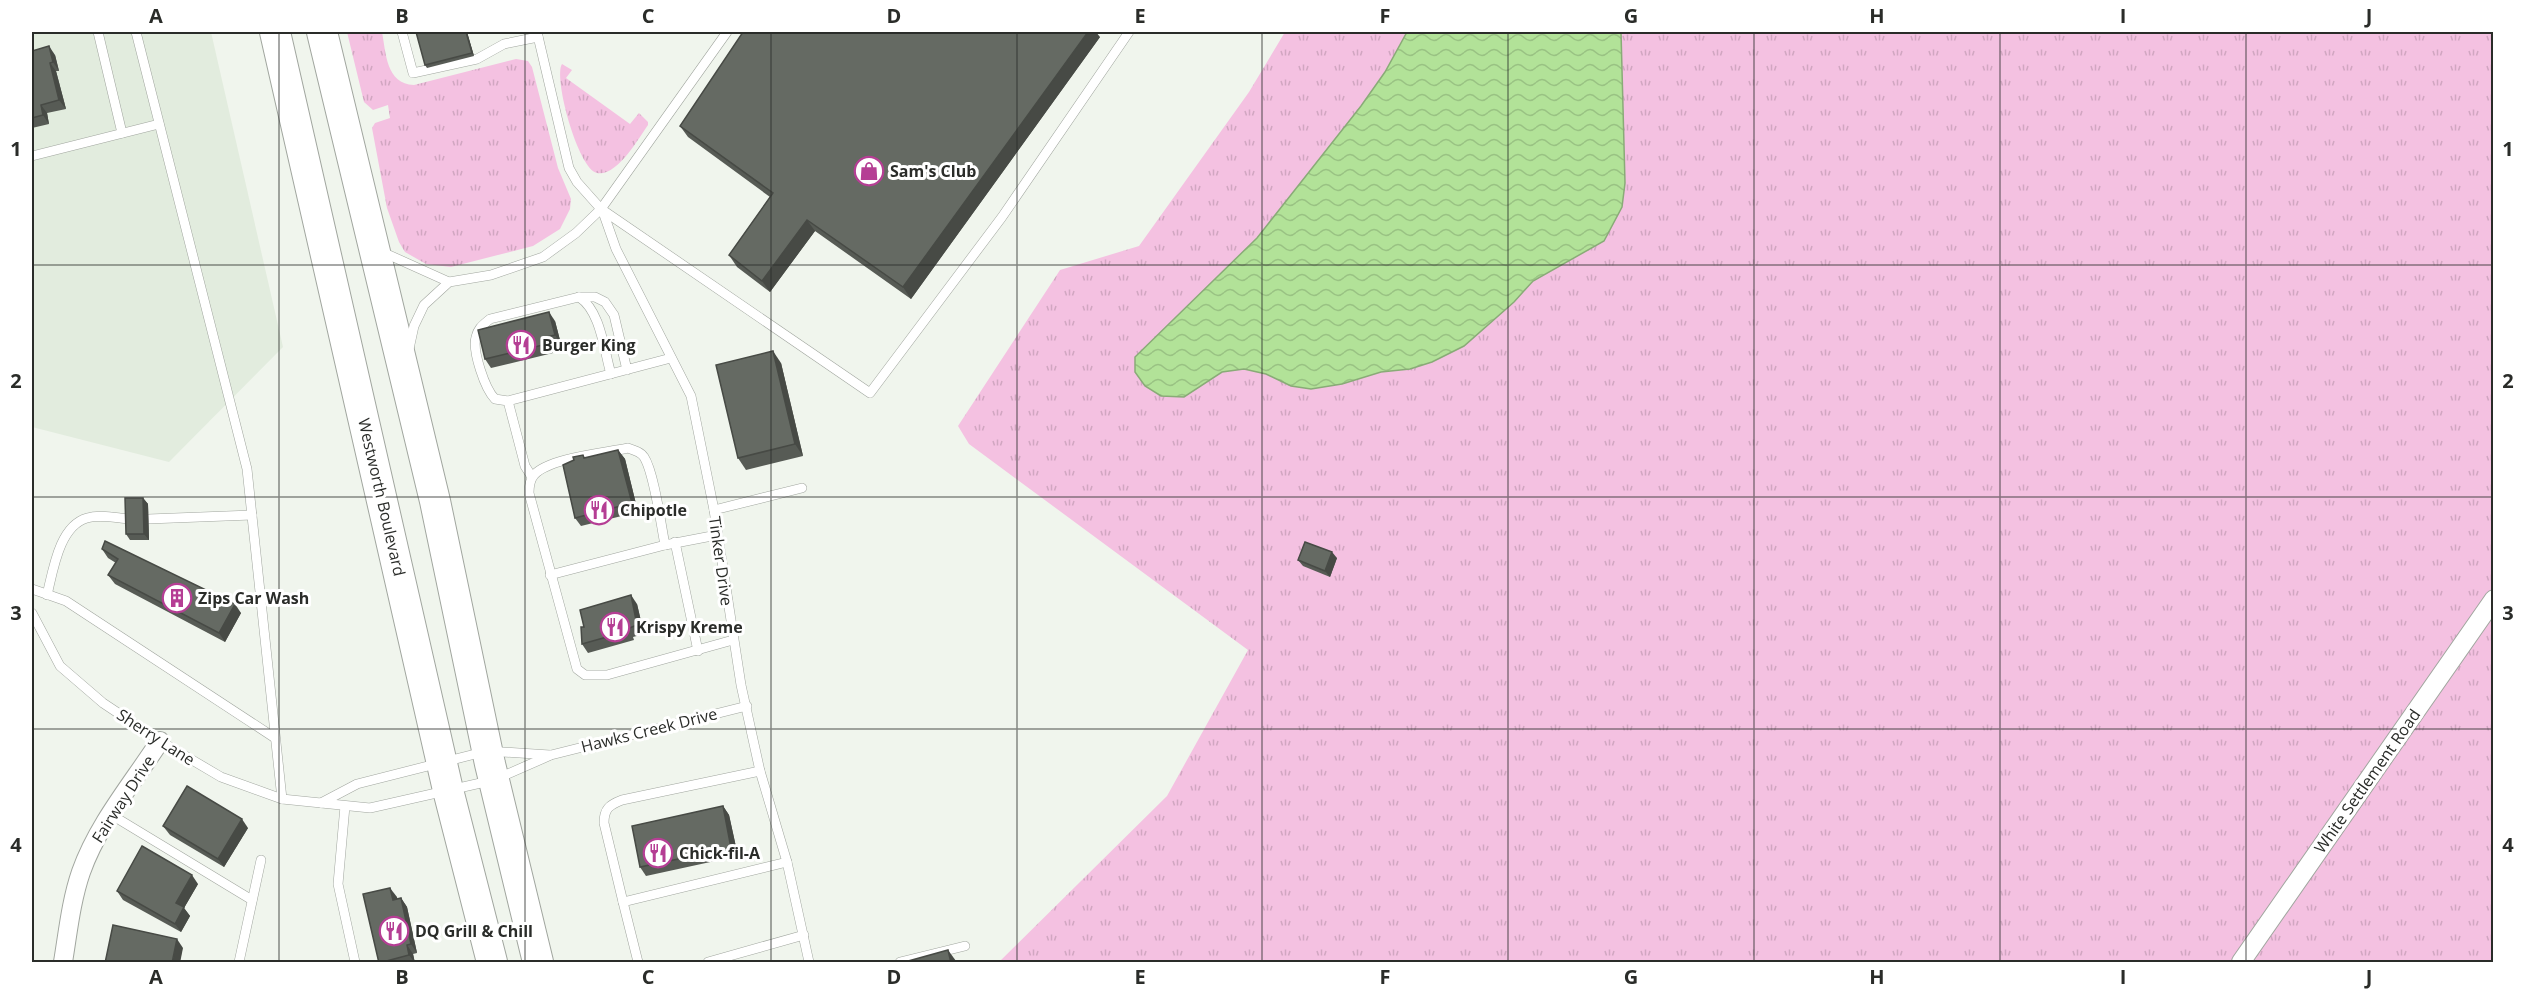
<svg xmlns="http://www.w3.org/2000/svg" width="2525" height="994" font-family="'Open Sans',sans-serif">
	<defs>
		<pattern id="grass-tufts" width="24" height="20" patternUnits="userSpaceOnUse" patternTransform="scale(1.5)"><rect width="24" height="20" fill="#f4c1e1"/><path d="M3 7l-1-3M5 7V3M7 7l1-3M15 17l-1-3M17 17v-4M19 17l1-3" fill="none" stroke="#d1a6c1"/></pattern>
		<pattern id="water-waves" width="16" height="10" patternUnits="userSpaceOnUse" patternTransform="scale(1.5)"><rect width="16" height="10" fill="#b2e298"/><path d="M0 5q4-4 8 0t8 0" fill="none" stroke="#99c283"/></pattern>
	</defs>
	<rect width="100%" height="100%" fill="#f0f5ed"/>
	<polygon fill="#e2ecde" points="32,32 211,32 283,347 169,462 32,427"/>
	<g fill="url(#grass-tufts)">
		<path d="M347 32H382C386 53 386 84 414 85L516 59 528 61 532 67 558 168 571 199 570 209 560 229 533 246 451 267 426 264 405 252 399 242 387 208 372 128 375 123 390 118 388 105 373 110 364 102Z"/>
		<polygon points="1285,32 2493,32 2493,962 999,962 1167,796 1248,650 969,444 958,426 1060,270 1139,246 1249,92"/>
		<path d="M562 64 572 70 566 78 630 124 639 113 648 122V125C638 139 617 177 597 173 578 169 553 77 562 64Z"/>
	</g>
	<polygon fill="url(#water-waves)" stroke="#89ab77" stroke-width="1.5" points="1407,32 1621,32 1625,183 1622,207 1604,241 1533,281 1514,302 1464,346 1432,362 1410,369 1381,372 1342,384 1311,389 1291,386 1266,374 1244,369 1222,372 1184,397 1161,396 1145,386 1135,372 1135,357 1257,238 1361,106 1385,72"/>
	<g fill="none" stroke-linecap="round" stroke-linejoin="round">
		<g stroke="#a1a69f" stroke-width="10">
			<g id="service">
				<polyline points="98,32 122,133"/>
				<polyline points="136,32 247,469 282,799"/>
				<polyline points="402,32 413,73 477,59 504,44 538,37"/>
				<polyline points="537,32 569,168 577,182 601,209 870,393 1002,217 1129,32"/>
				<polyline points="32,156 159,124"/>
				<polyline points="602,209 616,249 691,396 714,510 741,685 760,771 787,862 809,962"/>
				<polyline points="380,251 449,282"/>
				<path d="M579 297C601 311 604 351 611 374"/>
				<polyline points="409,349 414,326 424,305 449,282 491,275 543,257 576,233 601,209 727,32"/>
				<path d="M627 370 614 315 605 302 595 297H579L490 319C483 325 478 328 476 337 472 351 485 389 495 399L508 401 671 358"/>
				<polyline points="508,401 525,466 532,477"/>
				<polyline points="714,510 802,488"/>
				<polyline points="148,519 252,515"/>
				<path d="M717 535 665 545C661 525 654 472 644 457 641 452 634 450 628 448 605 453 549 458 534 475 530 480 529 486 529 493L577 669 585 675H607L733 640"/>
				<polyline points="675,542 698,651"/>
				<polyline points="550,575 665,545"/>
				<polyline points="32,589 66,601 275,738"/>
				<path d="M47 595C53 571 59 526 87 518 100 514 116 518 129 519"/>
				<polyline points="32,613 60,666 103,703 160,741 221,777 282,799 370,808 494,780 551,755 747,706"/>
				<path d="M760 771 622 800C609 805 604 809 604 823L623 902 787 862"/>
				<polyline points="321,803 357,784 487,751 550,755"/>
				<polyline points="345,806 338,884 355,962"/>
				<polyline points="110,814 252,900"/>
				<polyline points="623,902 638,962"/>
				<polyline points="239,962 261,860"/>
				<polyline points="708,962 804,935"/>
				<polyline points="900,962 965,946"/>
			</g>
		</g>
		<g stroke="#a1a69f" stroke-width="20">
			<g id="minor">
				<path d="M63 962C68 932 71 901 81 872 98 824 132 784 160 741"/>
				<polyline points="2241,962 2494,599"/>
			</g>
		</g>
		<g stroke="#a1a69f" stroke-width="32">
			<g id="primary">
				<polyline points="275,32 448,790 492,962"/>
				<polyline points="322,32 435,501 490,764 538,962"/>
			</g>
		</g>
		<use href="#service" stroke="#fff" stroke-width="9"/>
		<use href="#minor" stroke="#fff" stroke-width="18"/>
		<use href="#primary" stroke="#fff" stroke-width="30"/>
	</g>
	<g fill="#575b55">
		<polygon points="467,32 474,56 427,68 425,65"/>
		<polygon points="1100,37 911,299 815,231 770,292 737,267 729,255 770,197 688,137 680,126"/>
		<polygon points="32,51 55,55 59,71 56,71 66,109 47,113 49,124 32,128"/>
		<polygon points="555,321 561,344 552,346 553,353 491,368 485,359"/>
		<polygon points="781,363 803,456 746,470 738,458"/>
		<polygon points="618,450 625,459 638,512 581,526 575,518 574,460 583,455 585,458"/>
		<polygon points="143,498 148,504 149,540 130,540 126,534"/>
		<polygon points="102,549 241,613 225,642 115,584 108,575 116,563 108,558"/>
		<polygon points="1337,558 1330,577 1303,566 1298,560"/>
		<polygon points="637,604 644,634 633,637 634,640 588,653 582,644 584,627"/>
		<polygon points="723,806 729,815 738,856 646,876 640,867"/>
		<polygon points="163,826 248,828 224,867 170,835"/>
		<polygon points="198,884 184,908 190,916 181,932 123,900 117,891"/>
		<polygon points="397,897 397,899 401,898 407,907 417,953 413,954 415,963 379,963"/>
	</g>
	<g fill="#474a45">
		<polygon points="466,32 467,32 474,56 472,53"/>
		<polygon points="1088,32 1096,32 1100,37 911,299 903,287"/>
		<polygon points="49,46 55,55 59,71 53,62"/>
		<polygon points="50,63 56,71 66,109 59,100"/>
		<polygon points="41,105 47,113 49,124 43,115"/>
		<polygon points="807,220 815,231 770,292 762,281"/>
		<polygon points="549,312 555,321 561,344 555,335"/>
		<polygon points="546,337 552,346 553,353 547,344"/>
		<polygon points="773,351 781,363 803,456 795,444"/>
		<polygon points="618,450 625,459 638,512 632,503"/>
		<polygon points="143,498 148,504 149,540 144,534"/>
		<polygon points="1332,552 1337,558 1330,577 1325,571"/>
		<polygon points="631,595 637,604 644,634 637,625"/>
		<polygon points="235,604 241,613 225,642 219,633"/>
		<polygon points="723,806 729,815 738,856 731,848"/>
		<polygon points="242,819 248,828 224,867 218,859"/>
		<polygon points="192,875 198,884 184,908 190,916 181,932 175,924 176,903"/>
		<polygon points="390,888 397,897 399,909 393,900"/>
		<polygon points="401,898 407,907 417,953 411,944"/>
		<polygon points="32,905 34,909 32,921"/>
		<polygon points="177,939 183,948 180,963 172,963"/>
		<polygon points="407,945 413,954 415,963 409,955"/>
		<polygon points="948,950 956,961 956,963 951,963"/>
	</g>
	<g fill="#656a63" stroke="#474a45" stroke-width="1.5">
		<polygon points="416,32 466,32 472,53 425,65"/>
		<polygon points="743,32 1088,32 903,287 807,220 762,281 729,255 773,193 680,126"/>
		<polygon points="49,46 53,62 50,63 59,100 41,105 43,115 32,118 32,51"/>
		<polygon points="549,312 555,335 546,337 547,344 485,359 478,330"/>
		<polygon points="773,351 795,444 738,458 716,365"/>
		<polygon points="618,450 632,503 575,518 563,465 574,460 573,457 583,455 584,458"/>
		<polygon points="125,498 143,498 144,534 126,534"/>
		<polygon points="105,541 235,604 219,633 108,575 118,559 102,549"/>
		<polygon points="1305,542 1332,552 1325,571 1298,560"/>
		<polygon points="631,595 637,625 627,629 628,631 582,644 581,627 584,627 580,610"/>
		<polygon points="187,786 242,819 218,859 163,826"/>
		<polygon points="723,806 731,848 640,867 632,826"/>
		<polygon points="142,846 192,875 176,903 184,907 175,924 117,891"/>
		<polygon points="390,888 393,900 401,898 411,944 407,945 409,955 379,963 363,894"/>
		<polygon points="113,925 177,939 172,963 105,963"/>
		<polygon points="948,950 951,963 901,963"/>
	</g>
	<path fill="none" stroke="#2a2c29" stroke-width="1.5" stroke-opacity="0.55" d="M279 32V962M525 32V962M771 32V962M1017 32V962M1262 32V962M1508 32V962M1754 32V962M2000 32V962M2246 32V962M32 265H2494M32 497H2494M32 729H2494"/>
	<defs>
		<g id="shop-ring" transform="scale(1.5)"><circle r="9.5" fill="#fff" stroke="#b53e94" stroke-width="1.5"/><path d="M-5-2.5h2.3a2.7 3.5 0 0 1 5.4 0H5L5.5 6h-11ZM-1.5-2.5h3a1.5 2.3 0 0 0-3 0Z" fill="#b53e94"/></g>
		<g id="restaurant-ring" transform="scale(1.5)"><circle r="9.5" fill="#fff" stroke="#b53e94" stroke-width="1.5"/><path d="M-5-6h1v4h1v-4h1v4h1v-4h1v5L-1.5 .5V6h-2V.5L-5-1ZM5-6V6H3V1.5H1.5Q1.5-4 5-6Z" fill="#b53e94"/></g>
		<g id="building-ring" transform="scale(1.5)"><circle r="9.5" fill="#fff" stroke="#b53e94" stroke-width="1.5"/><path d="M-4-6H4V6H1V3H-1V6H-4ZM-2.5-4.3h1.7v1.8h-1.7ZM.8-4.3h1.7v1.8H.8ZM-2.5-1h1.7V.8h-1.7ZM.8-1h1.7V.8H.8Z" fill="#b53e94"/></g>
	</defs>
	<g fill-rule="evenodd">
		<use href="#shop-ring" x="869" y="171"/>
		<use href="#restaurant-ring" x="521" y="345"/>
		<use href="#restaurant-ring" x="599" y="510"/>
		<use href="#building-ring" x="177" y="598"/>
		<use href="#restaurant-ring" x="615" y="627"/>
		<use href="#restaurant-ring" x="658" y="853"/>
		<use href="#restaurant-ring" x="394" y="931"/>
	</g>
	<g text-anchor="middle" dominant-baseline="central" stroke-width="6" stroke-linejoin="round" paint-order="stroke">
		<g font-size="16" font-weight="bold" fill="#2a2c29" stroke="#fff" text-anchor="start">
			<text x="890" y="171">Sam's Club</text>
			<text x="542" y="345">Burger King</text>
			<text x="620" y="510">Chipotle</text>
			<text x="198" y="598">Zips Car Wash</text>
			<text x="636" y="627">Krispy Kreme</text>
			<text x="679" y="853">Chick-fil-A</text>
			<text x="415" y="931">DQ Grill &amp; Chill</text>
		</g>
		<g font-size="16" fill="#2a2c29" stroke="#fff">
			<text transform="translate(382 497) rotate(77)">Westworth Boulevard</text>
			<text transform="translate(721 561) rotate(82)">Tinker Drive</text>
			<text transform="translate(649 730) rotate(-14)">Hawks Creek Drive</text>
			<text transform="translate(156 737) rotate(33)">Sherry Lane</text>
			<text transform="translate(2367 781) rotate(-55)">White Settlement Road</text>
			<text transform="translate(123 799) rotate(-57)">Fairway Drive</text>
		</g>
	</g>
	<rect width="2525" height="994" fill="none" stroke="#ffffff" stroke-width="66"/>
	<rect x="33" y="33" width="2459" height="928" fill="none" stroke="#2a2c29" stroke-width="2"/>
	<g font-size="20" text-anchor="middle" font-weight="bold" fill="#2a2c29">
		<text x="156" y="23">A</text>
		<text x="402" y="23">B</text>
		<text x="648" y="23">C</text>
		<text x="894" y="23">D</text>
		<text x="1140" y="23">E</text>
		<text x="1385" y="23">F</text>
		<text x="1631" y="23">G</text>
		<text x="1877" y="23">H</text>
		<text x="2123" y="23">I</text>
		<text x="2369" y="23">J</text>
		<text x="16" y="156">1</text>
		<text x="2508" y="156">1</text>
		<text x="16" y="388">2</text>
		<text x="2508" y="388">2</text>
		<text x="16" y="620">3</text>
		<text x="2508" y="620">3</text>
		<text x="16" y="852">4</text>
		<text x="2508" y="852">4</text>
		<text x="156" y="984">A</text>
		<text x="402" y="984">B</text>
		<text x="648" y="984">C</text>
		<text x="894" y="984">D</text>
		<text x="1140" y="984">E</text>
		<text x="1385" y="984">F</text>
		<text x="1631" y="984">G</text>
		<text x="1877" y="984">H</text>
		<text x="2123" y="984">I</text>
		<text x="2369" y="984">J</text>
	</g>
</svg>
